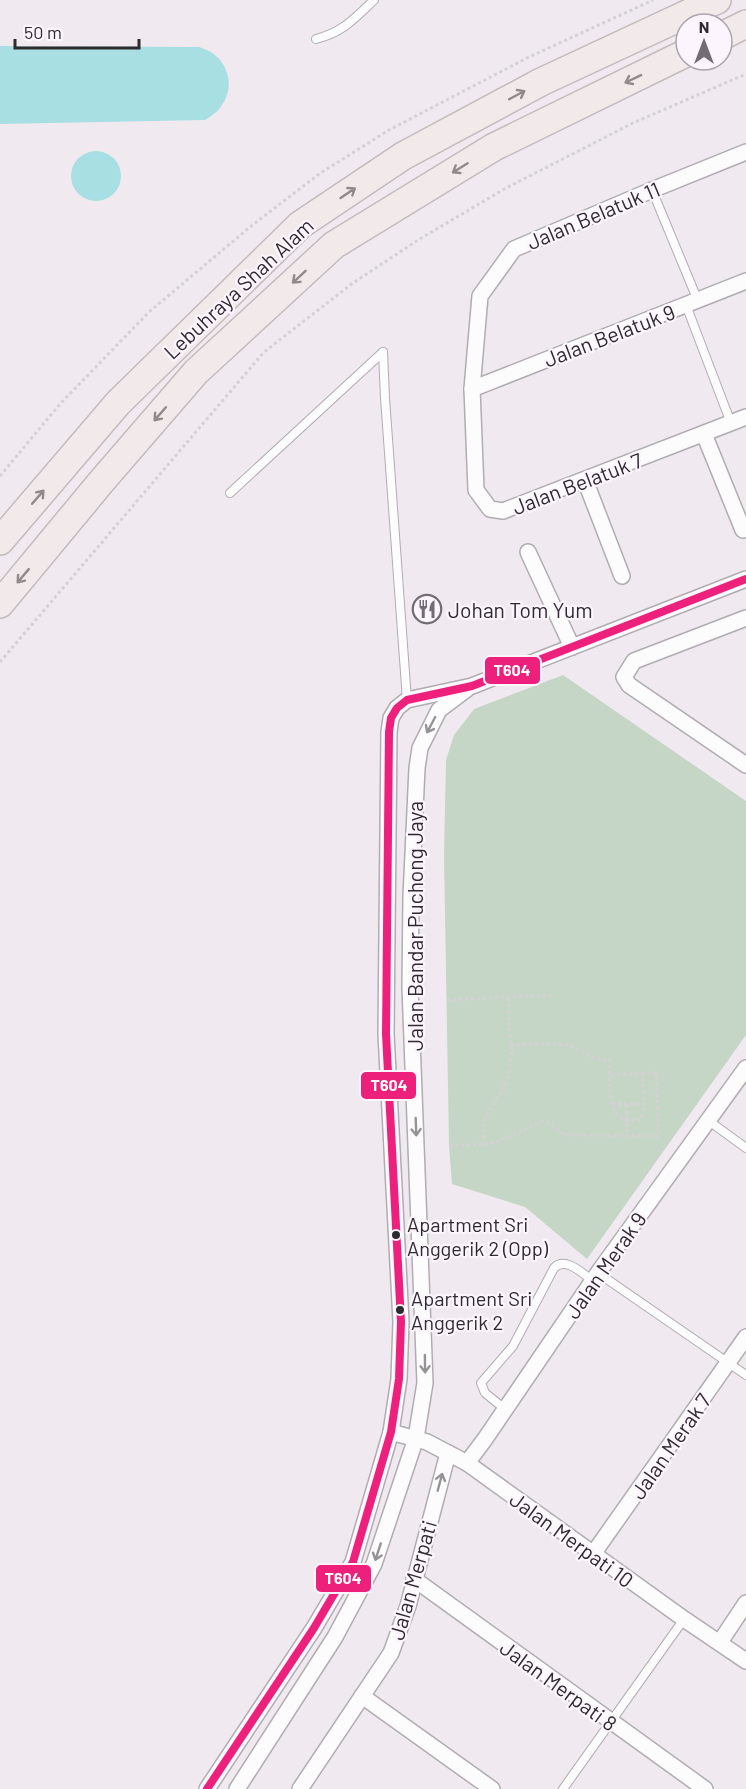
<svg xmlns="http://www.w3.org/2000/svg" width="746" height="1789" font-family="Barlow,sans-serif">
	<rect width="100%" height="100%" fill="#f0eaf0"/>
	<polygon fill="#c6d6c6" points="563,675 746,801 746,1035 587,1259 525,1207 452,1184 449,1146 444,856 446,760 454,735 474,709"/>
	<g fill="#a8dfe3">
		<path d="M0 46 199 47C236 58 239 102 205 120L0 124Z"/>
		<circle cx="96" cy="176" r="25"/>
	</g>
	<g fill="none" stroke-linecap="round" stroke-linejoin="round">
		<g stroke="#b1acb2" stroke-width="10">
			<g id="lane">
				<path d="M316 39C343 32 354 19 374 0"/>
				<polyline points="652,190 698,301"/>
				<polyline points="686,305 731,423"/>
				<polyline points="383,352 385,398 407,700"/>
				<polyline points="230,493 383,352"/>
				<polyline points="709,1121 746,1148"/>
				<polyline points="598,1273 746,1375"/>
				<path d="M505 1409 485 1393 481 1383 513 1346 554 1268C565 1256 582 1273 593 1281"/>
				<polyline points="563,1789 684,1619"/>
			</g>
		</g>
		<g stroke="#b1acb2" stroke-width="18">
			<g id="street">
				<polyline points="746,152 652,190 514,249 480,296 472,389 476,490 490,509 503,511 746,417"/>
				<polyline points="472,389 746,281"/>
				<polyline points="704,434 743,530"/>
				<polyline points="585,480 622,576"/>
				<polyline points="528,552 572,647"/>
				<polyline points="746,618 634,661 624,677 629,685 746,765"/>
				<polyline points="391,1432 427,1442 467,1463 684,1619 746,1661"/>
				<polyline points="467,1463 485,1439 598,1273 746,1068"/>
				<polyline points="593,1554 746,1337"/>
				<polyline points="414,1579 705,1789"/>
				<polyline points="720,1642 746,1603"/>
				<polyline points="362,1696 492,1789"/>
				<polyline points="207,1789 314,1628 353,1562 391,1432 399,1379 401,1322 386,1034 389,732 391,718 397,708 407,700 472,686 746,579"/>
				<polyline points="237,1789 335,1637 374,1564 416,1438 425,1383 410,987 411,897 417,768 420,748 439,710 467,689"/>
				<polyline points="300,1789 391,1653 408,1606 448,1453"/>
			</g>
		</g>
		<g stroke="#c5babd" stroke-width="30">
			<g id="highway">
				<polyline points="722,36 746,24"/>
				<polyline points="0,541 118,403 300,225 403,156 541,82 717,0"/>
				<polyline points="0,604 101,482 196,372 334,245 494,147 686,53"/>
			</g>
		</g>
		<g stroke="#d3d1d4" stroke-width="3" stroke-dasharray="3 3" stroke-linecap="butt">
			<polyline points="0,476 60,404 149,312 250,227 319,174 389,130 527,58 653,0"/>
			<polyline points="0,662 264,352 353,283 418,240 506,188 633,123 746,74"/>
			<polyline points="447,1000 551,995"/>
			<path d="M511 1045C527 1045 554 1041 570 1046 588 1051 585 1060 610 1060 609 1081 605 1131 641 1119L644 1110V1096L642 1073"/>
			<polyline points="612,1104 644,1104"/>
			<polyline points="627,1105 627,1135"/>
			<polyline points="486,1144 483,1134 484,1121 488,1112 506,1085 510,1065 512,1052 509,1026 509,996"/>
			<polyline points="449,1146 486,1144 499,1141 543,1121 551,1124 564,1135 659,1136 656,1073 609,1075"/>
		</g>
		<use href="#lane" stroke="#fdfcfd" stroke-width="8"/>
		<use href="#street" stroke="#fdfcfd" stroke-width="15"/>
		<use href="#highway" stroke="#f2eaea" stroke-width="27"/>
		<g stroke="#fcf5fe" stroke-width="12">
			<polyline id="bus-1" points="207,1789 314,1628 353,1562 391,1432 399,1379 401,1322 386,1034 389,732 391,718 397,708 407,700 472,686 746,579"/>
		</g>
		<use href="#bus-1" stroke="#ed207b" stroke-width="8"/>
	</g>
	<defs><path id="oneway-shaft" d="M-6 0H5M1.5-3L5.5 0L1.5 3" fill="none" stroke-width="1.6" stroke-linecap="round" stroke-linejoin="round" transform="scale(1.5)"/></defs>
	<g stroke="#908a8c">
		<use href="#oneway-shaft" transform="translate(633 79) rotate(154)"/>
		<use href="#oneway-shaft" transform="translate(517 95) rotate(-28)"/>
		<use href="#oneway-shaft" transform="translate(460 168) rotate(148)"/>
		<use href="#oneway-shaft" transform="translate(348 193) rotate(-34)"/>
		<use href="#oneway-shaft" transform="translate(299 277) rotate(137)"/>
		<use href="#oneway-shaft" transform="translate(160 414) rotate(131)"/>
		<use href="#oneway-shaft" transform="translate(38 497) rotate(-49)"/>
		<use href="#oneway-shaft" transform="translate(23 576) rotate(130)"/>
	</g>
	<g stroke="#969396">
		<use href="#oneway-shaft" transform="translate(431 725) rotate(118)"/>
		<use href="#oneway-shaft" transform="translate(416 1127) rotate(88)"/>
		<use href="#oneway-shaft" transform="translate(425 1364) rotate(89)"/>
		<use href="#oneway-shaft" transform="translate(440 1482) rotate(-75)"/>
		<use href="#oneway-shaft" transform="translate(378 1552) rotate(108)"/>
	</g>
	<defs>
		<g id="restaurant-ring" transform="scale(1.5)"><circle r="9.5" fill="#fcf5fe" stroke="#726d73" stroke-width="1.5"/><path d="M-5-6h1v4h1v-4h1v4h1v-4h1v5L-1.5 .5V6h-2V.5L-5-1ZM5-6V6H3V1.5H1.5Q1.5-4 5-6Z" fill="#726d73"/></g>
	</defs>
	<g fill-rule="evenodd">
		<use href="#restaurant-ring" x="427" y="609"/>
	</g>
	<g fill="#2e2a2f" stroke="#fcf5fe" stroke-width="2">
		<circle cx="396" cy="1235" r="5"/>
		<circle cx="400" cy="1310" r="5"/>
	</g>
	<g text-anchor="middle" dominant-baseline="central" stroke-width="4.5" stroke-linejoin="round" paint-order="stroke">
		<g font-size="20" fill="#2e2a2f" stroke="#fcf5fe" text-anchor="start">
			<text x="407" y="1224">Apartment Sri<tspan x="407" dy="24">Anggerik 2 (Opp)</tspan></text>
			<text x="411" y="1298">Apartment Sri<tspan x="411" dy="24">Anggerik 2</tspan></text>
		</g>
		<g font-size="21" fill="#2e2a2f" stroke="#fcf5fe">
			<text transform="translate(593 215) rotate(-23)">Jalan Belatuk 11</text>
			<text transform="translate(238 288) rotate(-43)">Lebuhraya Shah Alam</text>
			<text transform="translate(609 335) rotate(-21)">Jalan Belatuk 9</text>
			<text transform="translate(577 483) rotate(-21)">Jalan Belatuk 7</text>
			<text transform="translate(414 926) rotate(-90)">Jalan Bandar Puchong Jaya</text>
			<text transform="translate(605 1265) rotate(-55)">Jalan Merak 9</text>
			<text transform="translate(670 1446) rotate(-55)">Jalan Merak 7</text>
			<text transform="translate(572 1539) rotate(36)">Jalan Merpati 10</text>
			<text transform="translate(412 1580) rotate(-74)">Jalan Merpati</text>
			<text transform="translate(559 1685) rotate(36)">Jalan Merpati 8</text>
		</g>
		<g font-size="21" fill="#2e2a2f" stroke="#fcf5fe" text-anchor="start">
			<text x="448" y="609">Johan Tom Yum</text>
		</g>
	</g>
	<g stroke="#fcf5fe" stroke-width="2">
		<rect x="484" y="656" width="57" height="29" rx="6" fill="#ed207b"/>
		<rect x="360" y="1071" width="57" height="29" rx="6" fill="#ed207b"/>
		<rect x="315" y="1564" width="57" height="29" rx="6" fill="#ed207b"/>
	</g>
	<g font-size="16" text-anchor="middle" font-weight="bold" fill="#fff">
		<text x="512" y="676">T604</text>
		<text x="389" y="1091">T604</text>
		<text x="343" y="1584">T604</text>
	</g>
	<g transform="translate(704 42)"><circle r="28" fill="#fcf5fe" stroke="#aaa4ab" stroke-width="1.5"/>
	<path d="M0-4.5L10 22L0 15L-10 22Z" fill="#726d73"/>
	<text y="-9" font-size="16" font-weight="bold" text-anchor="middle" fill="#2e2a2f">N</text>
	</g>
	<path d="M15 39v9h124v-9" fill="none" stroke="#2e2a2f" stroke-width="3"/>
	<text x="24" y="39" font-size="18" fill="#2e2a2f" stroke="#fcf5fe" stroke-width="4.5" paint-order="stroke">50 m</text>
</svg>
